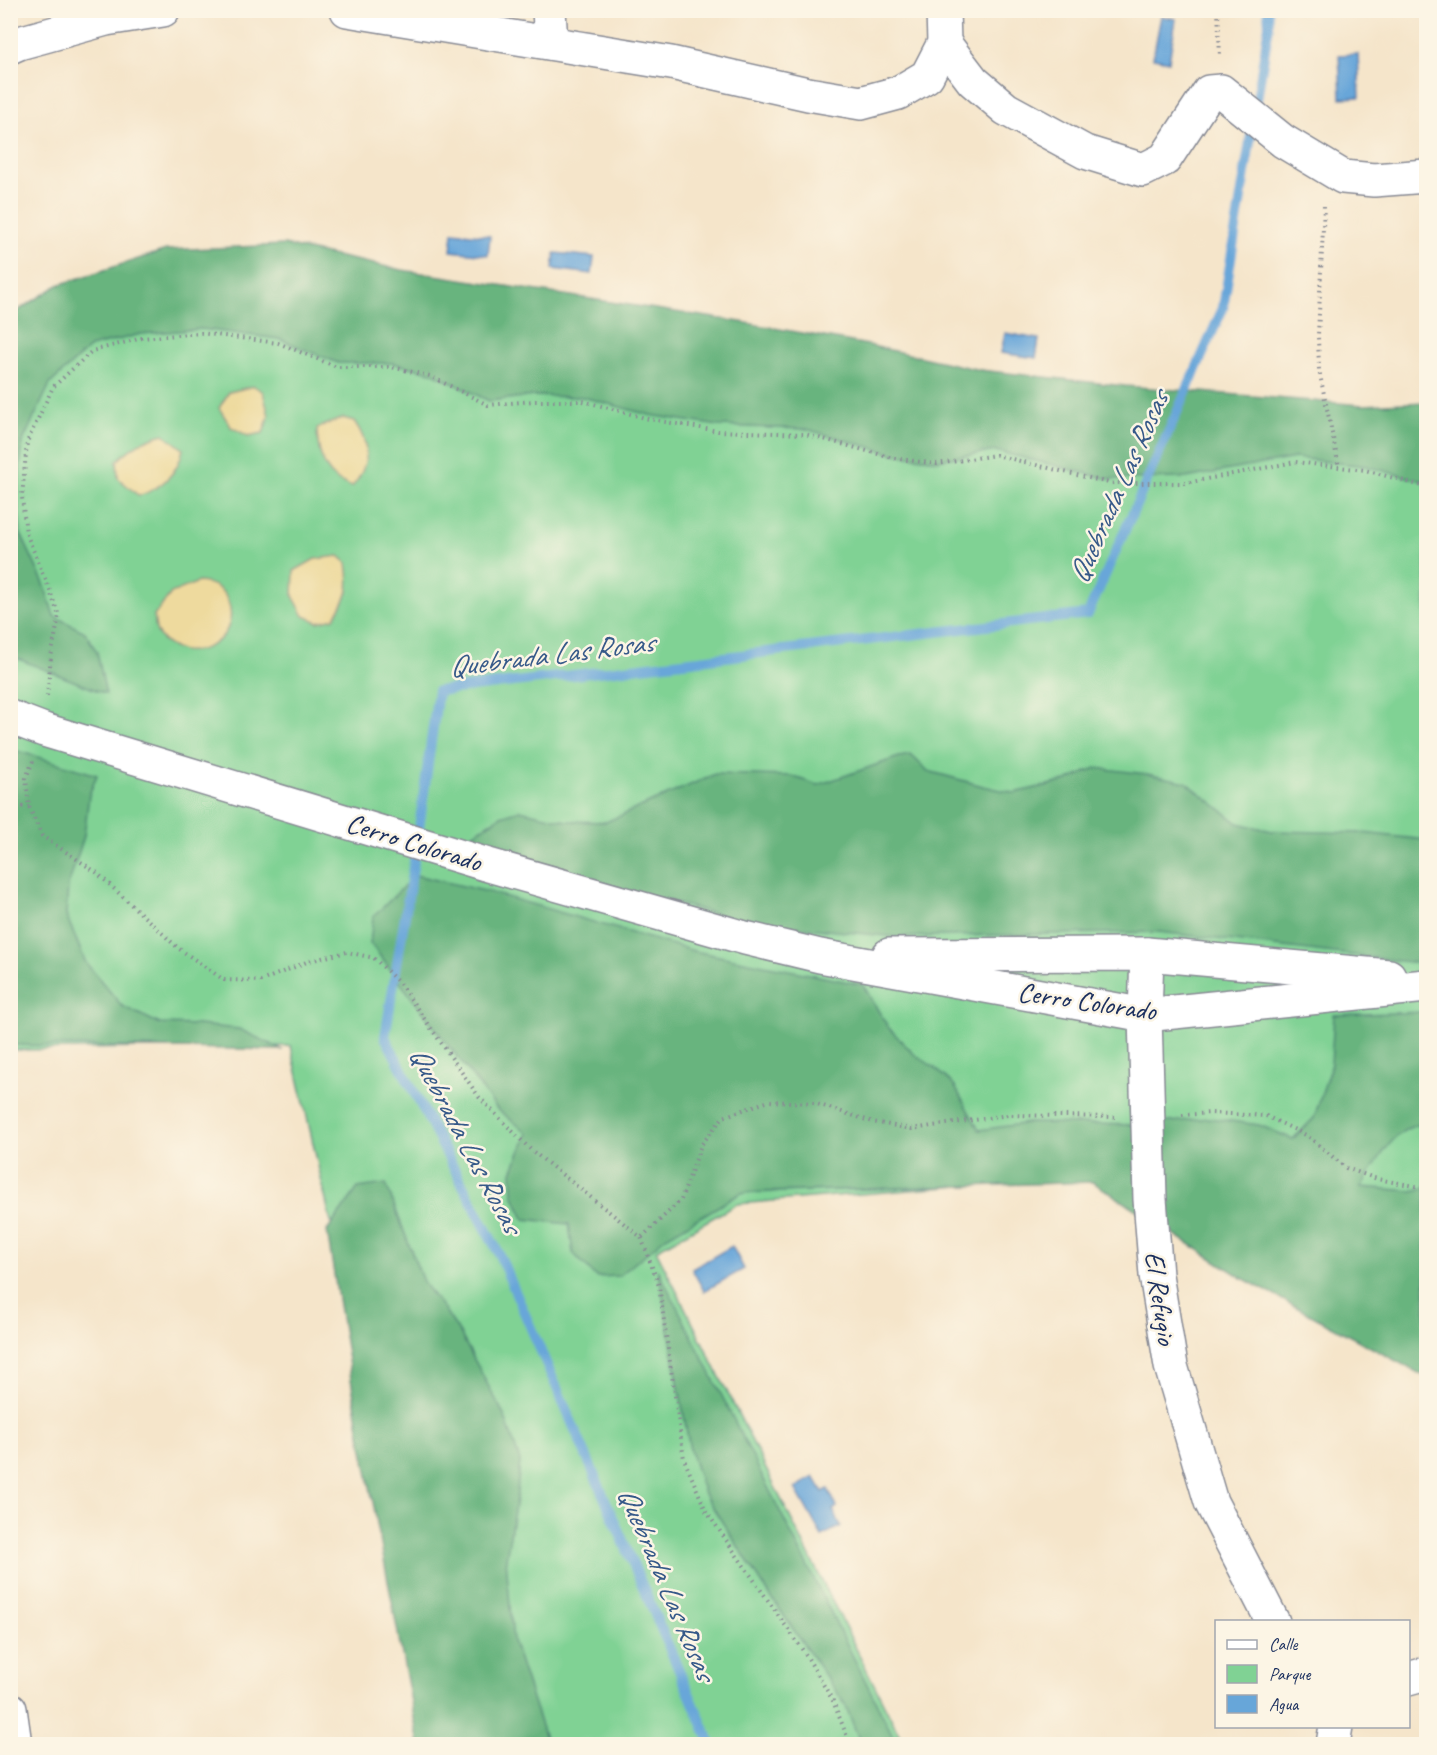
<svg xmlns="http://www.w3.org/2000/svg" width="1437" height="1755" font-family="Caveat,sans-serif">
	<rect width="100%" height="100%" fill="#fcf5e5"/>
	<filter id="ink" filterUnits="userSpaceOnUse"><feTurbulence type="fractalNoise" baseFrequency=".0167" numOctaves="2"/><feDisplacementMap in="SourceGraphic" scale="12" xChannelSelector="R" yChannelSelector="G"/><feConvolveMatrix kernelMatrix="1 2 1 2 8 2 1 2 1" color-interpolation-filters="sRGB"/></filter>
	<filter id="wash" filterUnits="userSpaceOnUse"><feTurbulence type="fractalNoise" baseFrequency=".008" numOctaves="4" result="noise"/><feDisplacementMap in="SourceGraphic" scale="24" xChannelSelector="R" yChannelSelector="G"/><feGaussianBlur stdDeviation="1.35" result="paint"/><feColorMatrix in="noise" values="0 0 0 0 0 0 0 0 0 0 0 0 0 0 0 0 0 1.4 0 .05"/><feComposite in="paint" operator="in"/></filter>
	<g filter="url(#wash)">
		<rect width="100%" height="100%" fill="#f5e5ca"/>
		<polygon fill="#80d294" stroke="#4e8079" stroke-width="1.5" points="403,272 986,371 1126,388 1366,410 1426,406 1426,1368 1098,1175 737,1204 656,1250 904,1744 422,1744 334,1236 291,1046 11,1050 11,316"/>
		<g fill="#68b47e" stroke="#42726e" stroke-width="1.5">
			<polygon points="284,245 402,270 741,322 863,344 980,370 1125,386 1363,405 1426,402 1426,482 1366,466 1295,458 1186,478 1109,479 996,451 937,460 894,454 806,429 719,426 650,415 583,397 534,396 489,401 431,372 392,363 338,363 279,339 202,329 141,334 90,347 50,384 23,441 17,497 21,534 44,584 54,616 85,632 97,652 106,694 11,656 11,315 58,285 166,250"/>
			<polygon points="11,749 97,775 89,795 84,836 68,886 66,915 86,963 122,1006 160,1024 198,1025 239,1029 283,1050 11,1045"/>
			<polygon points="911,755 928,771 983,786 1014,793 1066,781 1096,768 1147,774 1186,782 1238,823 1272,831 1363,833 1426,840 1426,964 1159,932 897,937 747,922 455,845 501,816 520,810 567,821 606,822 715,774 791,776 818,785 899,757"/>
			<path d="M415 875 489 892 694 951 863 985 888 1027 913 1053 935 1068 954 1085 979 1130 1029 1123 1142 1125 1209 1118 1259 1125 1293 1139 1314 1118 1331 1065 1334 1015 1426 1012V1124C1394 1124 1377 1163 1361 1187L1412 1191 1426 1188V1377L1244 1279 1093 1182 741 1193 666 1237 619 1276 596 1277 573 1253 569 1224 524 1219 513 1194 512 1172 528 1133 498 1110 370 943 373 917Z"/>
			<polygon points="386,1184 424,1284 444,1309 461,1335 505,1417 520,1461 517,1493 506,1559 513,1641 547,1744 419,1744 360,1434 327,1231 358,1188"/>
			<polygon points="658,1269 897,1744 861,1744 845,1704 771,1597 704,1494 690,1450"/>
		</g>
		<g fill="#eeda9e" stroke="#84847e" stroke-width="1.5">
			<polygon points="254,386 263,392 269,416 263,433 248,436 231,427 219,408 229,392"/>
			<path d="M343 418 354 421C370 443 371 465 352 487 347 484 339 482 335 478 321 465 317 445 317 428Z"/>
			<path d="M164 434 183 449C178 474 162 487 139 496L118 478 117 461C131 447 144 439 164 434Z"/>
			<path d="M339 556 347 563C351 589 349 596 334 618L318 622 304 616 293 596 294 571 315 559Z"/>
			<path d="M198 582C212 583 222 587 228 601 244 643 182 671 158 634 155 630 155 621 154 616L171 593Z"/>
		</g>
		<g fill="#67a6d9" stroke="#416a9c" stroke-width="1.5">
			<polygon points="1161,16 1176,19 1169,61 1153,58"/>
			<polygon points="1358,54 1360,97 1341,98 1339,55"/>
			<polygon points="453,232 490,236 488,255 451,251"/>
			<polygon points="555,253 594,257 592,274 553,269"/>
			<polygon points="1005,333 1039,339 1036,358 1001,353"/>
			<polygon points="732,1246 744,1269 704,1291 692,1269"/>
			<polygon points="814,1477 823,1492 828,1489 837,1507 833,1510 841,1526 822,1536 795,1488"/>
		</g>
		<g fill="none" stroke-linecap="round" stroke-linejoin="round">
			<polyline stroke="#67a6d9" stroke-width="10" points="711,1744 498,1252 385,1037 417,843 438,691 1088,614 1223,308 1269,25 1268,10"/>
		</g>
	</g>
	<g filter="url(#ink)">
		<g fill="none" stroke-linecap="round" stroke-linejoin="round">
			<g stroke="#888a94" stroke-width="36">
				<g id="minor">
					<polyline points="347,10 671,63 808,94 861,103 898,93 927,76 944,43 943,10"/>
					<polyline points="549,10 551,43"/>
					<polyline points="944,43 973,81 1006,109 1085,152 1143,170 1165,159 1209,92 1221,91 1283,141 1343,177 1374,180 1426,176"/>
					<polyline points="10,47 19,43 106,19 163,10"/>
					<polyline points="10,717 44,730 485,864 745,938 820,956 1145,1015 1426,986"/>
					<polyline points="1147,954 1145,1015 1150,1199 1156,1275 1171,1366 1211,1502 1273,1622"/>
					<polyline points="889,955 1147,954 1389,976"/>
					<polyline points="1408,1679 1426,1674"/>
					<polyline points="10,1709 15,1744"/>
					<polyline points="1333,1744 1336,1726"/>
				</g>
			</g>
			<g stroke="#888a94" stroke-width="4" stroke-dasharray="1.5 4.5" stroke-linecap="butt">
				<polyline points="1218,10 1220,57"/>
				<polyline points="1324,206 1318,335 1319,370 1339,467"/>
				<polyline points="47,696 51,657 59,616 47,583 26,533 22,497 27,442 53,387 92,351 142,338 201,333 278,343 337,367 391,367 430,376 488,405 534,401 583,401 649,419 718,431 805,434 893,458 937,464 996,455 1109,483 1186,483 1295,462 1365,470 1426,487"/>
				<polyline points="33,761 26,778 29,807 42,836 96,872 178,948 224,980 261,981 309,961 347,952 374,958 400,984 479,1097 531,1150 641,1237 659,1286 684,1459 706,1511 806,1655 833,1701 850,1744"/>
				<polyline points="10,806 29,807"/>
				<polyline points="1182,1115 1211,1113 1266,1116 1308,1136 1346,1168 1377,1179 1426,1188"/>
				<polyline points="642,1237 681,1200 701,1145 723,1117 769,1101 814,1103 873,1122 912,1129 1008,1115 1115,1117"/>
			</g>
			<use href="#minor" stroke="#fff" stroke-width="33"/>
		</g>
	</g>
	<g text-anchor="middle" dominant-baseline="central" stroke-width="5" stroke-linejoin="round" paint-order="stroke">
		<g font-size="28" fill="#1b2f5e" stroke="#fcf5e5">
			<text transform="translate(414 842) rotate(17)">Cerro Colorado</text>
			<text transform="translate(1087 1001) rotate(8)">Cerro Colorado</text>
			<text transform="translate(1161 1298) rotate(82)">El Refugio</text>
		</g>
		<g font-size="30" font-style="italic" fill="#365989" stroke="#fcf5e5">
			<text transform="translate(1118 487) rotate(-66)">Quebrada Las Rosas</text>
			<text transform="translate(551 654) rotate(-7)">Quebrada Las Rosas</text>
			<text transform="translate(466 1139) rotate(62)">Quebrada Las Rosas</text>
			<text transform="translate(667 1583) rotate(67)">Quebrada Las Rosas</text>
		</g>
	</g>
	<rect width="1437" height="1755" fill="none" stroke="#fcf5e5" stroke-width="36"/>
	<rect x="1215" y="1620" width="195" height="108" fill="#fcf5e5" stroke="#a2a6af" stroke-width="1.5"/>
	<rect x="1227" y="1640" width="30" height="9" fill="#ffffff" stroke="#a2a6af" stroke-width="1.5"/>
	<text x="1269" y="1650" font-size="18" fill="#1b2f5e">Calle</text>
	<rect x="1227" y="1665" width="30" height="18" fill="#80d294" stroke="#a2a6af" stroke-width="1.5"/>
	<text x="1269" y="1680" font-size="18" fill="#1b2f5e">Parque</text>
	<rect x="1227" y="1695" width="30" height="18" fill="#67a6d9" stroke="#a2a6af" stroke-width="1.5"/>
	<text x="1269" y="1710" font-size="18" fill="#1b2f5e">Agua</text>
</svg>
